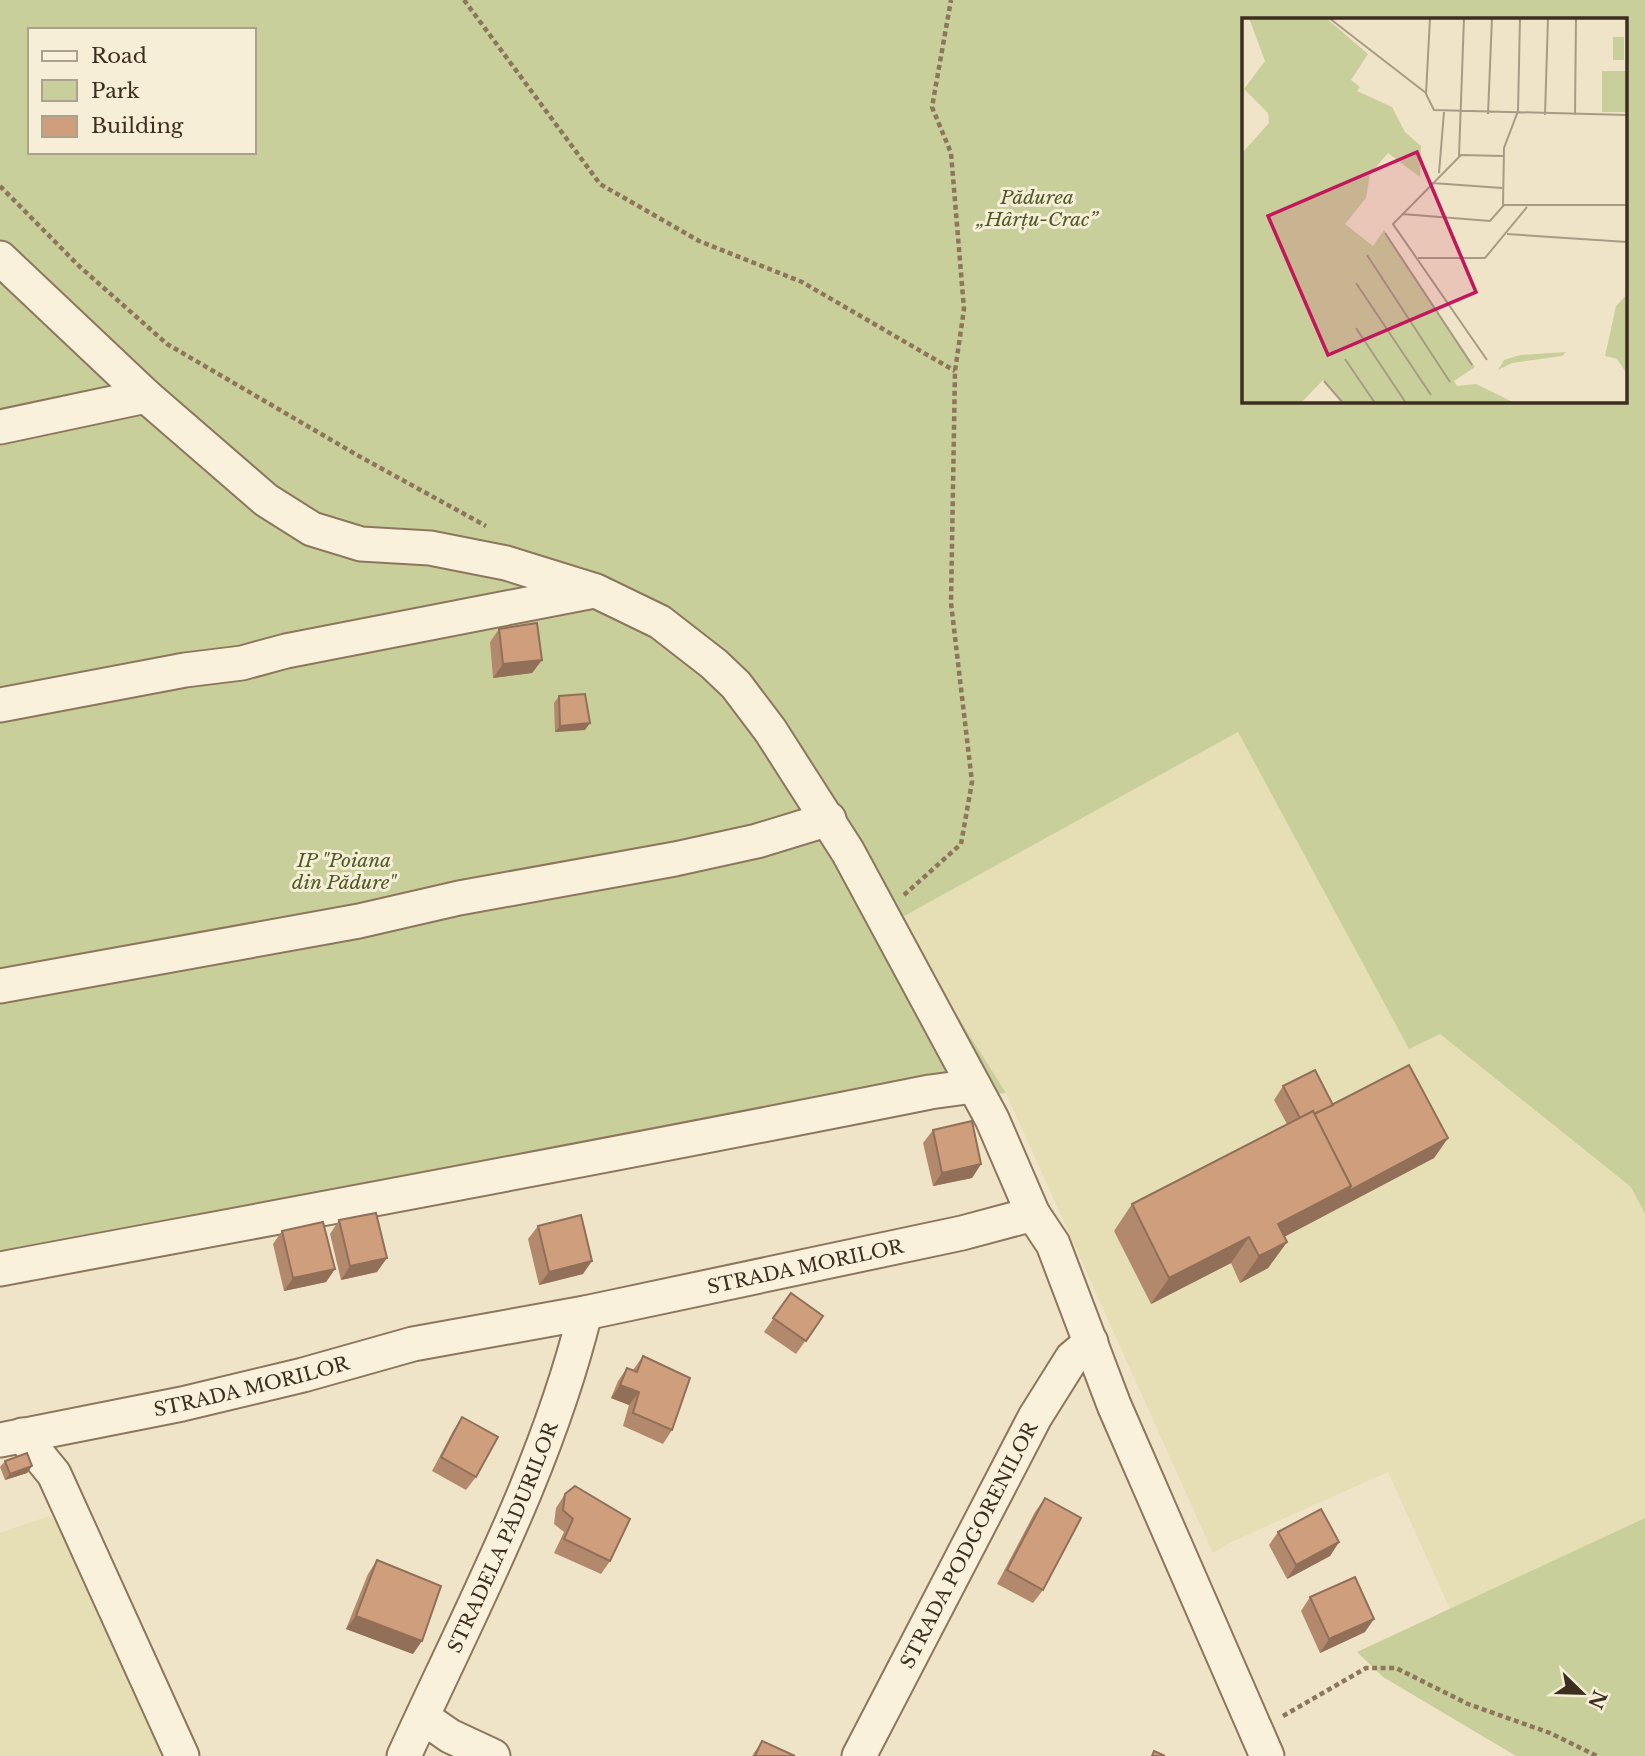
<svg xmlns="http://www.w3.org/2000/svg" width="1645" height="1756" font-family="'Libre Baskerville',serif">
	<rect width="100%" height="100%" fill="#f0e4c8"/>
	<g fill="#e6deb5">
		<polygon points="1238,732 1409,1048 1440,1034 1631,1187 1645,1214 1645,1518 1450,1609 1388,1472 1229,1543 1213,1553 1006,1093 896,920"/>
		<polygon points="49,1516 69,1533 170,1756 0,1756 0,1533"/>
	</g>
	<g fill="#c9cf9b" fill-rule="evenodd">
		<path d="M0 0H1645V1214L1631 1187 1440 1034 1409 1049 1238 732 897 920 1006 1093 911 1106 0 1281ZM1244 19H1626V401H1244ZM30 30H254V152H30Z"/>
		<polygon points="1645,1518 1645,1756 1516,1756 1383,1677 1357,1652"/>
	</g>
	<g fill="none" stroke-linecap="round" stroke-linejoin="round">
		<g stroke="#8d765c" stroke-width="37">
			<g id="minor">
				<polyline points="0,258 146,396 266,500 312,529 361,544 430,548 506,563 596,591 660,622 714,664 736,685 770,730 848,852 992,1119 1033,1214"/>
				<polyline points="0,427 146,396"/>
				<polyline points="0,705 185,670 242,663 286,651 594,591"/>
				<polyline points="0,986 359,921 459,898 675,859 757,841 829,819"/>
				<path d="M0 1269C310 1211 621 1154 930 1092L974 1086"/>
				<polyline points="22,1435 54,1474 182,1756"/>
				<path id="s1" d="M0 1440 182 1404 303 1375 413 1344 585 1313 962 1233 1033 1214 1053 1244 1114 1405 1267 1756"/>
				<polyline points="424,1718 450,1736 493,1756"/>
				<path id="s2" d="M404 1756C470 1611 547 1468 585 1313"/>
				<path id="s3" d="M859 1756 1035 1417 1072 1358 1091 1342"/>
			</g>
		</g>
		<g stroke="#8d765c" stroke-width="4.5" stroke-dasharray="5 3.5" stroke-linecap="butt">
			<polyline points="464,0 600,184 699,241 802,282 955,371"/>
			<polyline points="0,186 79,266 167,344 357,455 486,526"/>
			<polyline points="904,895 961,844 972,782 951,603 955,371 964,309 951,153 932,107 951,0"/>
			<polyline points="1283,1716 1366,1668 1396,1668 1468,1704 1550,1733 1597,1756"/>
		</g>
		<use href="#minor" stroke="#faf1dc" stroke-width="33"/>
	</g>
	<g fill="#b2896c">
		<polygon points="499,629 542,660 532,673 493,678 490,642"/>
		<polygon points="559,696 585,730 555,732 554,703"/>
		<polygon points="1283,1086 1333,1105 1448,1138 1434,1158 1284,1237 1287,1242 1268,1268 1240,1283 1231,1263 1151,1304 1114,1231 1132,1204 1287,1124 1274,1100"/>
		<polygon points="933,1130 981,1164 972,1178 933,1186 923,1143"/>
		<polygon points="339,1220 377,1272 341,1280 330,1234"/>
		<polygon points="538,1226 583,1274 539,1285 528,1239"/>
		<polygon points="282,1231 335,1269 326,1282 284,1291 273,1244"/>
		<polygon points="791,1293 823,1316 796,1354 764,1332"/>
		<polygon points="643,1356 672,1430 663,1444 623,1426 629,1405 611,1398 618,1381 627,1368 633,1370"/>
		<polygon points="462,1417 476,1477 466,1490 432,1471 453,1431"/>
		<polygon points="5,1461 32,1466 27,1473 5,1480 0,1467"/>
		<polygon points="565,1494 610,1561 601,1574 554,1553 564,1532 554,1524 556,1508"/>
		<polygon points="1045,1498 1043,1590 1033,1603 997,1584 1035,1512"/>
		<polygon points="1278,1532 1339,1542 1330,1556 1287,1579 1269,1545"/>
		<polygon points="377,1560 413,1654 346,1629 368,1574"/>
		<polygon points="1310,1597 1365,1632 1320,1653 1301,1611"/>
		<polygon points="762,1741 795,1756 752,1756"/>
	</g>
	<g fill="#916f58">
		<polygon points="542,660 532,673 493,678 503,664"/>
		<polygon points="590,723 585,730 555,732 560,726"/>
		<polygon points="1448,1138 1434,1158 1259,1250 1278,1224"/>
		<polygon points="981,1164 972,1178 933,1186 942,1173"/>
		<polygon points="1249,1237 1231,1263 1151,1304 1169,1278"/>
		<polygon points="1287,1242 1268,1268 1240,1283 1259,1256"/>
		<polygon points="387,1258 377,1272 341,1280 350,1266"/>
		<polygon points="592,1261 583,1274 539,1285 549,1272"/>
		<polygon points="335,1269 326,1282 284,1291 293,1278"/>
		<polygon points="620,1385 639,1392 629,1405 611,1398"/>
		<polygon points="32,1466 27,1473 5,1480 10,1474"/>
		<polygon points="1339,1542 1330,1556 1287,1579 1296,1565"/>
		<polygon points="356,1616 422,1641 413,1654 346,1629"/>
		<polygon points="1374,1619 1365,1632 1320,1653 1329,1639"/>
	</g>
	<g fill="#cf9f7d" stroke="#916f58" stroke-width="2">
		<polygon points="537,623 542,660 503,664 499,629"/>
		<polygon points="585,694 590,723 560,726 559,696"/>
		<polygon points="1409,1065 1448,1138 1347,1192 1351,1186 1314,1114"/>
		<polygon points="1315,1070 1333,1105 1314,1114 1313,1111 1300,1118 1283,1086"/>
		<polygon points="1313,1111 1351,1186 1278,1224 1287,1242 1259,1256 1249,1237 1169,1278 1132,1204"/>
		<polygon points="972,1121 981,1164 942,1173 933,1130"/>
		<polygon points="376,1213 387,1258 350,1266 339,1220"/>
		<polygon points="581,1215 592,1261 549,1272 538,1226"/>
		<polygon points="323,1222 335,1269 293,1278 282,1231"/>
		<polygon points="791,1293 823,1316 806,1341 773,1318"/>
		<polygon points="643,1356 690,1378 672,1430 633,1413 639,1392 620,1385 627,1368 637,1372"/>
		<polygon points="462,1417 498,1437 476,1477 441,1457"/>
		<polygon points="27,1453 32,1466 10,1474 5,1461"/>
		<polygon points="575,1486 630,1519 610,1561 564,1539 573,1519 563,1510 565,1494"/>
		<polygon points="1045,1498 1081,1518 1043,1590 1007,1570"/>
		<polygon points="1321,1509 1339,1542 1296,1565 1278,1532"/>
		<polygon points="377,1560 441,1586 422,1641 356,1616"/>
		<polygon points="1355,1577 1374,1619 1329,1639 1310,1597"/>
		<polygon points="762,1741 795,1756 755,1756"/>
		<polygon points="1154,1751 1165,1756 1152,1756"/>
	</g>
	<g text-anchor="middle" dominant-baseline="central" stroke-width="6" stroke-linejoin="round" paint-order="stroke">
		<g font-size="19" font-style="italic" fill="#4d5a26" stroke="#f7eed8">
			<text x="1037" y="197">Pădurea<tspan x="1037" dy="22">„Hârțu-Crac”</tspan></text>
			<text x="344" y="860">IP "Poiana<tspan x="344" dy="22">din Pădure"</tspan></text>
		</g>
		<g font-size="19" fill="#3d2e20" stroke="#f7eed8">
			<text stroke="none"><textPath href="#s1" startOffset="824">STRADA MORILOR</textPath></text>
			<text stroke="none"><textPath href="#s1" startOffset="257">STRADA MORILOR</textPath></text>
			<text stroke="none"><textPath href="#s2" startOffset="240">STRADELA PĂDURILOR</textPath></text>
			<text stroke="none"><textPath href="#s3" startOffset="238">STRADA PODGORENILOR</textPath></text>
		</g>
	</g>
	<g transform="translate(1242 18)">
		<rect width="385" height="385" fill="#f0e4c8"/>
		<path d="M7 0H84L126 36 109 62 118 69 115 73 150 89 163 114 179 128 178 159 146 135 128 156 124 180 103 206 131 228 142 212 233 349 212 363 215 368 234 366 273 385H100L81 362 59 385H0V135L27 105 26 95 2 71 23 43ZM371 19H382V42H371ZM360 53H385V94H360ZM385 276V356L375 341 363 338 374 288ZM324 334 320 338 270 345 256 352 262 342 278 337Z" fill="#c9cf9b"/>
		<path fill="none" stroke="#a89b85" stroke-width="2" d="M87 0 184 75M188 0 184 76 192 92 385 97M246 96 250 0M303 97 306 0M333 97 334 0M217 138 222 0M197 155 202 94M190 165 260 170M261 188 262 130 276 93 278 0M160 196 248 203 262 187H385M143 215 230 347M265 216 385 224M125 237 208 364M176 240H243L285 189M114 265 189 377M114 310 164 385M103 341 133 385M245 342 151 206 219 137 261 138M82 363 101 385"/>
		<path fill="#c2185b" fill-opacity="0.15" stroke="#c2185b" stroke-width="3.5" d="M175 134 234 274 86 337 26 198Z"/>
		<rect width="385" height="385" fill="none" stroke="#3d2e20" stroke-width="3.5"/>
	</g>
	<rect x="28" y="28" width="228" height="126" fill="#f7eed8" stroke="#ada18e" stroke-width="2"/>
	<rect x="42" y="51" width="35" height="10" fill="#faf1dc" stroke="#ada18e" stroke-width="2"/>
	<text x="91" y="63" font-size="21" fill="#3d2e20">Road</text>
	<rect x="42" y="80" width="35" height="21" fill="#c9cf9b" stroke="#ada18e" stroke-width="2"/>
	<text x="91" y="98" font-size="21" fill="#3d2e20">Park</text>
	<rect x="42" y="116" width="35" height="21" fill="#cf9f7d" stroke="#ada18e" stroke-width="2"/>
	<text x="91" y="133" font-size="21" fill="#3d2e20">Building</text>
	<g transform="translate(1582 1693) rotate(113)" stroke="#f7eed8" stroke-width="5" paint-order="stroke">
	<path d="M0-5L12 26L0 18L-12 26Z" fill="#3d2e20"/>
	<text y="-10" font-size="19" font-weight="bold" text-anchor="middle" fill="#3d2e20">N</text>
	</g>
</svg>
